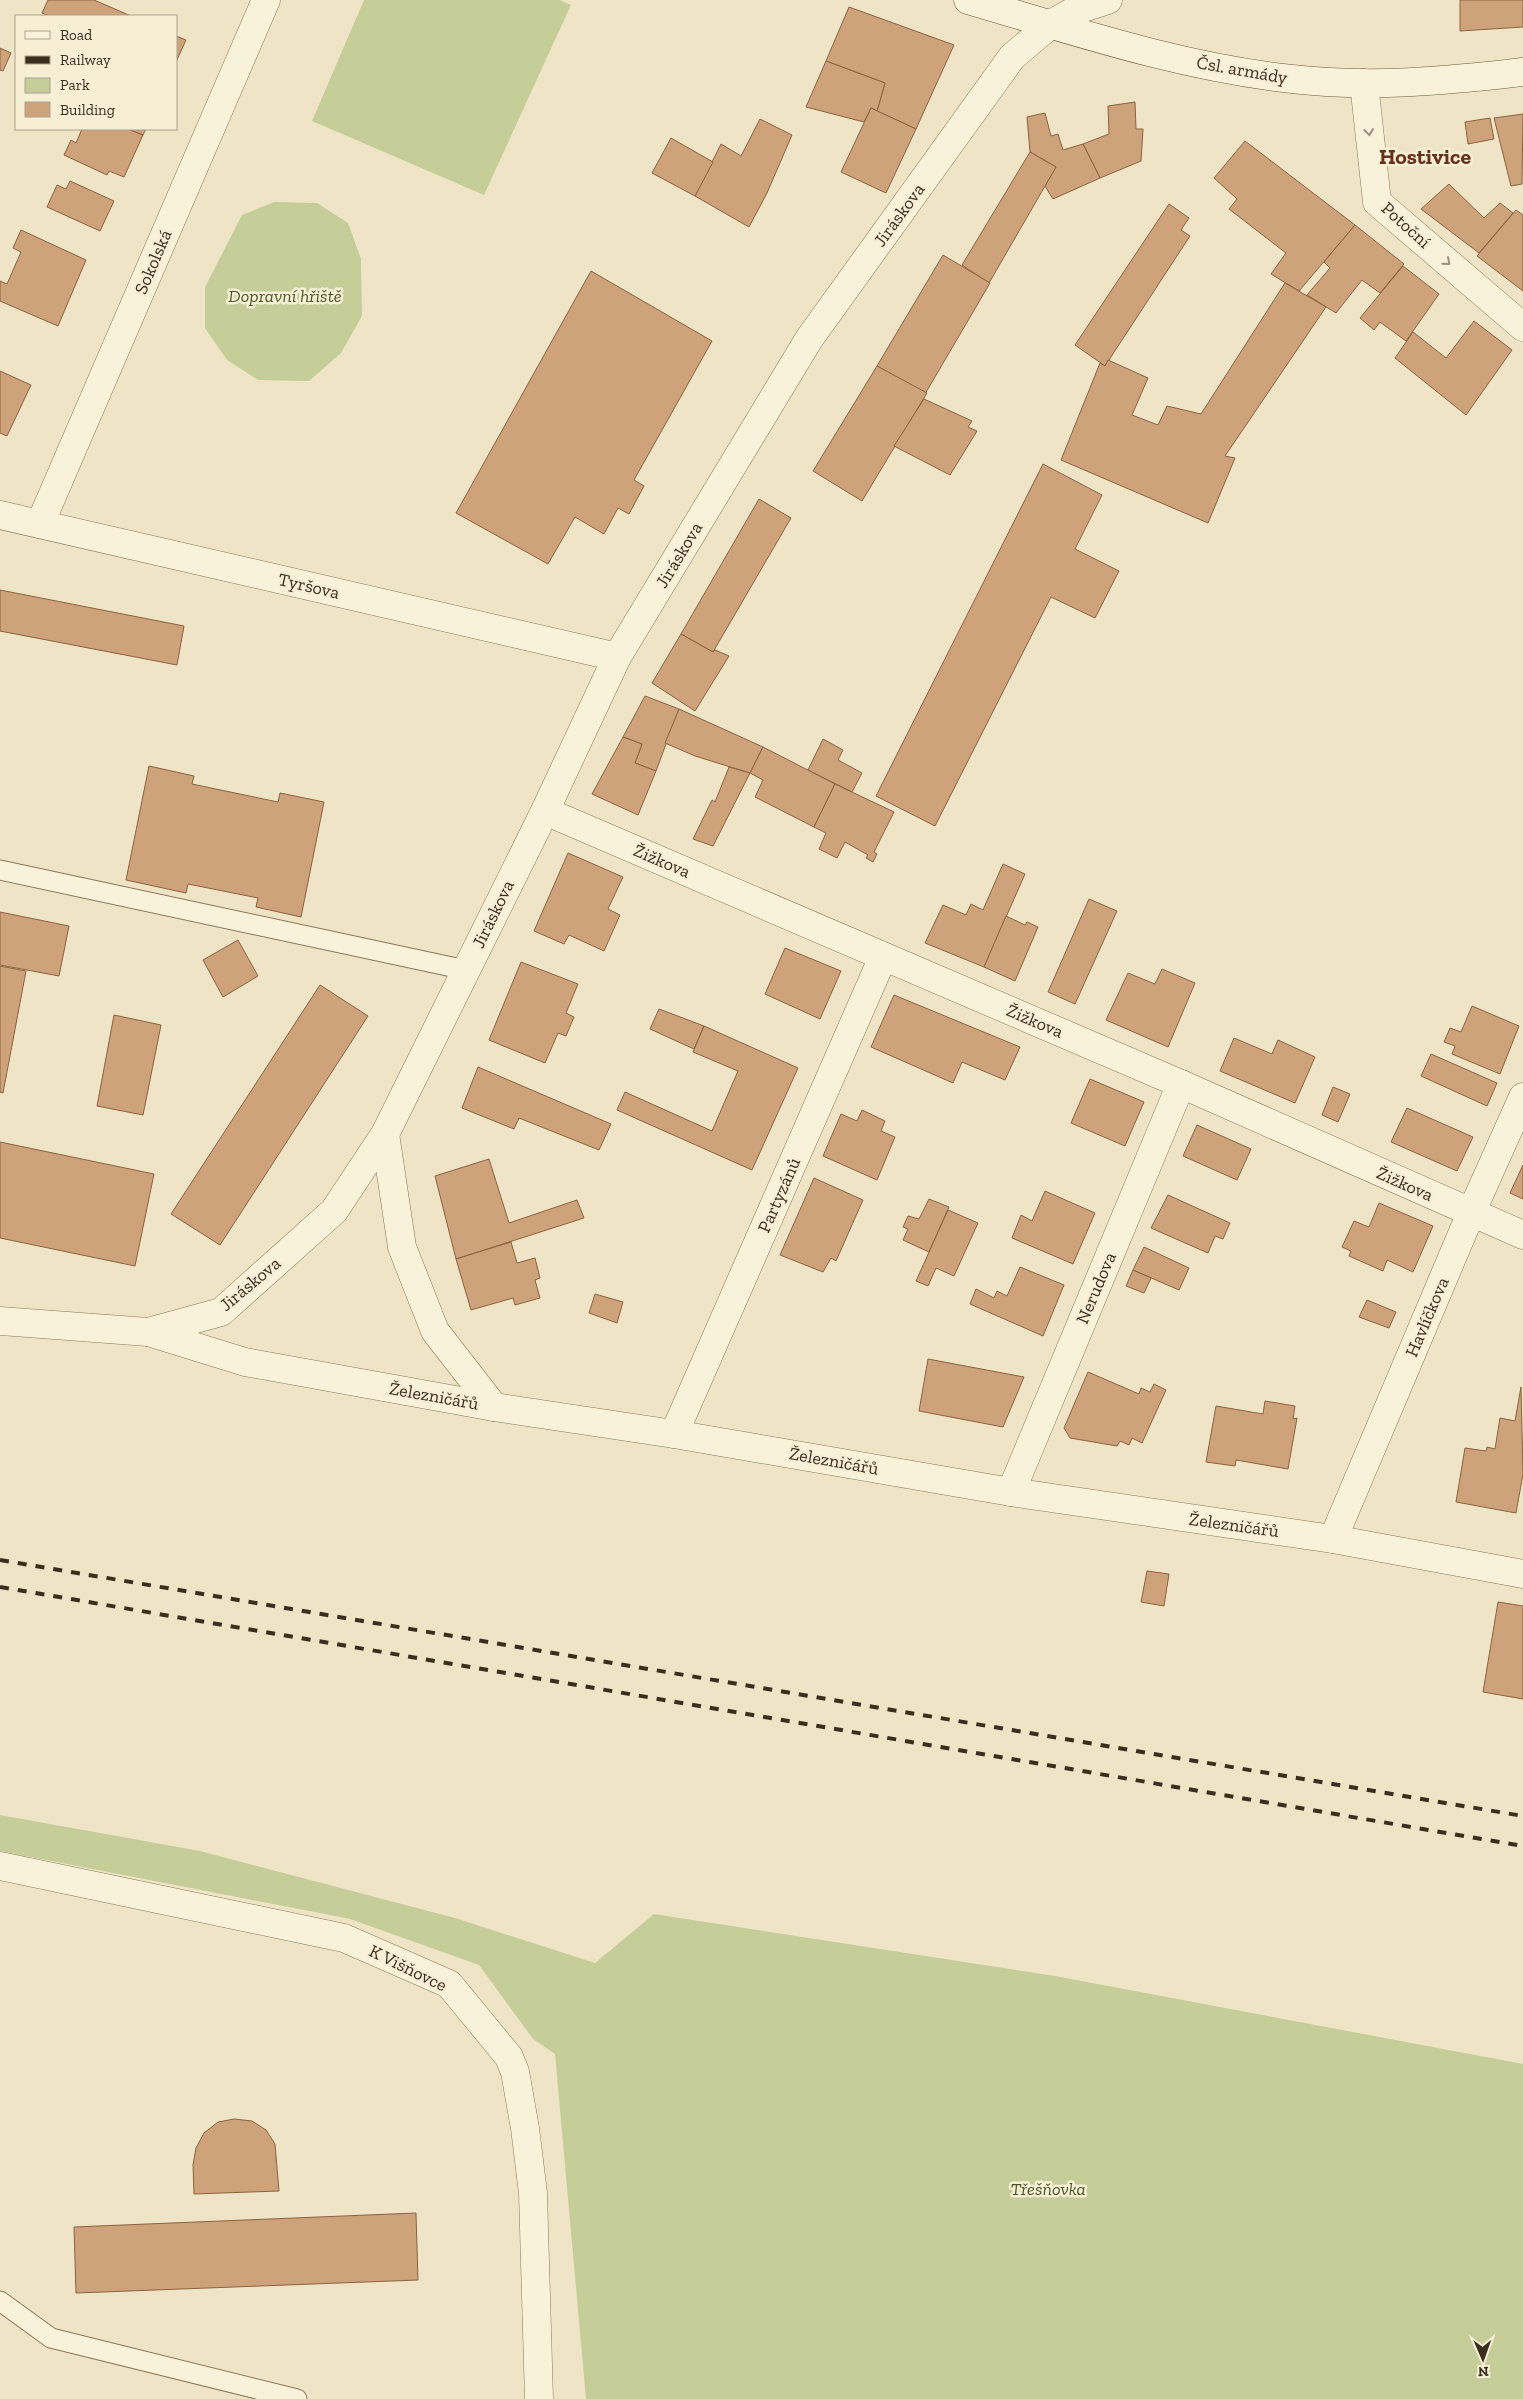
<svg xmlns="http://www.w3.org/2000/svg" width="1523" height="2399" font-family="'Zilla Slab',serif">
	<rect width="100%" height="100%" fill="#efe5c6"/>
	<g fill="#c5ce99">
		<polygon points="364,0 560,0 571,5 484,195 312,121"/>
		<polygon points="274,202 317,203 348,223 361,259 362,316 341,353 309,381 258,380 227,360 205,328 205,287 242,215"/>
		<polygon points="0,1815 200,1851 455,1918 595,1963 654,1914 1055,1976 1523,2064 1523,2399 586,2399 555,2054 533,2039 479,1965 350,1919 0,1851"/>
	</g>
	<g fill="#cea27b" stroke="#8b6240">
		<polygon points="48,0 94,0 131,16 49,16 42,13"/>
		<polygon points="1460,0 1523,0 1523,27 1460,31"/>
		<polygon points="849,7 954,45 916,129 877,111 885,83 826,61"/>
		<polygon points="176,36 186,40 176,62"/>
		<polygon points="0,48 11,53 3,71 0,70"/>
		<polygon points="826,61 885,83 877,111 871,108 864,122 806,107"/>
		<polygon points="1135,102 1136,129 1143,129 1141,161 1100,178 1083,144 1109,134 1108,106"/>
		<polygon points="871,108 916,129 886,193 841,172"/>
		<polygon points="1045,113 1051,136 1058,134 1063,150 1083,144 1100,178 1053,199 1045,186 1056,167 1030,152 1027,117"/>
		<polygon points="1523,114 1522,184 1511,186 1494,118"/>
		<polygon points="1490,118 1494,139 1468,144 1465,122"/>
		<polygon points="760,119 792,135 767,193 749,227 695,196 721,144 741,156"/>
		<polygon points="82,129 128,129 143,135 124,177 109,171 107,175 64,155 71,140 76,143"/>
		<polygon points="128,129 146,129 143,135"/>
		<polygon points="671,138 713,162 695,196 652,173"/>
		<polygon points="1245,141 1355,225 1299,291 1271,274 1286,253 1229,209 1237,199 1214,178"/>
		<polygon points="1030,152 1056,167 989,283 962,265"/>
		<polygon points="70,181 114,201 100,231 47,207 57,185 66,189"/>
		<polygon points="1449,184 1484,218 1500,203 1513,213 1479,253 1421,209"/>
		<polygon points="1169,204 1189,218 1181,230 1190,236 1105,366 1075,345"/>
		<polygon points="1516,210 1523,215 1523,291 1477,256"/>
		<polygon points="1355,225 1404,264 1380,293 1362,280 1336,313 1307,295 1330,268 1324,262"/>
		<polygon points="21,230 86,260 58,326 0,301 0,281 7,284 21,252 13,248"/>
		<polygon points="943,255 990,283 925,394 877,366"/>
		<polygon points="1403,266 1439,294 1406,341 1380,322 1374,330 1360,318"/>
		<polygon points="591,271 712,341 634,480 644,486 629,514 618,508 604,534 575,517 548,564 456,513"/>
		<polygon points="1285,283 1326,307 1225,456 1235,458 1208,523 1061,460 1100,363 1105,366 1108,360 1148,378 1132,415 1158,425 1167,406 1201,414"/>
		<polygon points="1474,321 1512,350 1466,415 1395,358 1413,332 1446,358"/>
		<polygon points="877,366 927,393 862,501 813,471"/>
		<polygon points="0,371 31,385 7,436 0,433"/>
		<polygon points="924,399 972,421 968,427 977,431 950,475 894,446"/>
		<polygon points="1043,464 1102,495 1075,549 1119,571 1095,618 1051,597 935,826 876,796"/>
		<polygon points="759,499 791,518 713,652 681,634"/>
		<polygon points="0,590 184,626 177,665 0,631"/>
		<polygon points="681,634 713,652 715,650 729,656 695,711 652,683"/>
		<polygon points="645,696 679,709 656,771 635,763 642,744 623,737"/>
		<polygon points="679,709 763,747 750,773 695,756 665,743"/>
		<polygon points="623,737 642,744 635,763 656,771 638,815 592,794"/>
		<polygon points="823,739 843,750 838,760 862,773 852,792 808,770"/>
		<polygon points="763,747 835,784 814,827 755,797 763,780 750,773"/>
		<polygon points="149,766 194,776 192,784 278,802 280,793 324,802 301,917 256,907 258,898 188,884 186,893 126,880"/>
		<polygon points="729,767 750,773 713,846 693,839 712,800 715,802"/>
		<polygon points="835,784 894,812 874,852 877,854 873,862 866,858 868,855 845,842 837,858 819,849 826,833 814,827"/>
		<polygon points="568,853 623,877 608,909 620,915 604,951 569,935 564,944 534,931"/>
		<polygon points="1003,864 1025,874 984,967 925,943 943,905 966,915 971,904 983,910"/>
		<polygon points="1089,899 1117,911 1075,1004 1048,992"/>
		<polygon points="0,912 69,926 59,976 0,965"/>
		<polygon points="1006,916 1025,925 1027,922 1038,927 1015,981 984,967"/>
		<polygon points="238,940 258,976 223,997 203,960"/>
		<polygon points="785,948 841,971 820,1019 765,994"/>
		<polygon points="521,962 578,984 566,1013 574,1017 566,1036 558,1033 545,1063 489,1040"/>
		<polygon points="0,966 26,971 3,1093 0,1092"/>
		<polygon points="1162,969 1195,983 1168,1047 1106,1020 1128,973 1155,984"/>
		<polygon points="320,985 368,1016 220,1245 171,1214"/>
		<polygon points="894,995 1020,1047 1005,1080 962,1062 953,1083 871,1047"/>
		<polygon points="1472,1006 1519,1026 1500,1074 1452,1054 1455,1046 1444,1042 1450,1028 1461,1032"/>
		<polygon points="659,1009 704,1026 694,1049 650,1029"/>
		<polygon points="114,1015 161,1025 143,1115 97,1106"/>
		<polygon points="704,1026 798,1068 752,1170 617,1110 625,1092 712,1131 738,1071 693,1052"/>
		<polygon points="1234,1038 1272,1054 1278,1040 1315,1057 1295,1103 1220,1071"/>
		<polygon points="1431,1054 1497,1083 1487,1106 1421,1076"/>
		<polygon points="478,1067 611,1124 599,1150 519,1118 514,1129 462,1108"/>
		<polygon points="1090,1079 1144,1102 1125,1146 1071,1123"/>
		<polygon points="1333,1087 1350,1094 1338,1122 1322,1115"/>
		<polygon points="1407,1108 1473,1137 1457,1171 1391,1142"/>
		<polygon points="862,1110 885,1121 881,1131 895,1137 877,1180 823,1156 841,1114 857,1121"/>
		<polygon points="1197,1125 1251,1149 1237,1180 1183,1156"/>
		<polygon points="0,1142 154,1174 135,1266 0,1238"/>
		<polygon points="489,1159 509,1223 577,1200 584,1218 456,1259 435,1176"/>
		<polygon points="1523,1165 1523,1199 1510,1193"/>
		<polygon points="814,1178 863,1200 836,1261 831,1258 823,1272 780,1255"/>
		<polygon points="1045,1191 1095,1213 1073,1264 1012,1238 1021,1215 1032,1221"/>
		<polygon points="1168,1195 1230,1223 1223,1239 1215,1236 1208,1253 1151,1228"/>
		<polygon points="929,1199 949,1207 929,1252 903,1240 908,1229 903,1227 908,1216 919,1219"/>
		<polygon points="1379,1203 1433,1226 1413,1272 1387,1260 1383,1271 1349,1256 1351,1251 1342,1247 1354,1221 1369,1227"/>
		<polygon points="948,1210 978,1223 954,1276 936,1268 928,1286 916,1281"/>
		<polygon points="511,1242 517,1263 535,1258 540,1278 535,1280 540,1298 515,1305 513,1298 471,1310 456,1259"/>
		<polygon points="1144,1247 1189,1268 1179,1290 1133,1270"/>
		<polygon points="1020,1267 1064,1285 1043,1336 970,1304 976,1289 994,1298 997,1291 1007,1296"/>
		<polygon points="1133,1270 1151,1278 1144,1293 1126,1286"/>
		<polygon points="595,1294 623,1302 617,1323 589,1313"/>
		<polygon points="1367,1300 1396,1312 1389,1328 1359,1317"/>
		<polygon points="928,1359 1024,1377 1003,1427 919,1411"/>
		<polygon points="1088,1372 1139,1394 1141,1388 1150,1392 1154,1384 1166,1390 1142,1443 1132,1438 1129,1445 1120,1441 1117,1446 1070,1438 1064,1428"/>
		<polygon points="1521,1387 1523,1474 1516,1513 1456,1502 1465,1448 1486,1451 1487,1447 1495,1449 1500,1418 1515,1421"/>
		<polygon points="1265,1401 1295,1406 1293,1419 1297,1418 1288,1469 1236,1460 1235,1466 1206,1462 1216,1406 1263,1414"/>
		<polygon points="1147,1571 1169,1574 1164,1606 1141,1602"/>
		<polygon points="1498,1602 1523,1606 1523,1699 1483,1692"/>
		<polygon points="234,2119 252,2121 266,2130 275,2144 279,2191 194,2194 193,2165 196,2148 204,2133 218,2122"/>
		<polygon points="416,2213 418,2280 76,2293 74,2227"/>
	</g>
	<g fill="none" stroke-linecap="round" stroke-linejoin="round">
		<g stroke="#8b775b" stroke-width="21">
			<g id="lane">
				<polyline points="0,870 466,970"/>
				<polyline points="0,2301 51,2338 297,2399"/>
			</g>
		</g>
		<g stroke="#8b775b" stroke-width="29">
			<g id="street">
				<polyline points="1364,83 1377,202 1523,327"/>
				<polyline points="0,515 617,657"/>
				<polyline points="40,524 266,0"/>
				<polyline points="545,811 1181,1084 1523,1235"/>
				<polyline points="385,1134 402,1247 435,1331 494,1407"/>
				<polyline points="0,1321 148,1332 221,1312 334,1211 385,1134 545,811 617,657 809,339 1012,57 1051,24 1074,11 1108,0"/>
				<polyline points="148,1332 245,1362 494,1407 674,1434 1011,1492 1333,1539 1523,1574"/>
				<polyline points="674,1434 883,957"/>
				<polyline points="1011,1492 1181,1084"/>
				<polyline points="1333,1539 1471,1213 1523,1097"/>
				<polyline points="0,1866 344,1938 449,1984 509,2057 515,2072 525,2128 533,2193 539,2399"/>
			</g>
		</g>
		<g stroke="#6d583e" stroke-width="29">
			<path id="secondary" d="M968 0C1074 31 1181 67 1292 79 1369 88 1447 81 1523 72"/>
		</g>
		<use href="#lane" stroke="#f9f2da" stroke-width="19"/>
		<use href="#street" stroke="#f9f2da" stroke-width="28"/>
		<use href="#secondary" stroke="#f9f2da" stroke-width="28"/>
		<g stroke="#3b2e1f" stroke-width="4" stroke-dasharray="9 9" stroke-linecap="butt">
			<polyline points="0,1560 1523,1816"/>
			<polyline points="0,1587 1523,1846"/>
		</g>
	</g>
	<defs><path id="oneway-chevron" d="M-2-3.5L2.5 0L-2 3.5" fill="none" stroke-width="1.6" stroke-linecap="round" stroke-linejoin="round" transform="scale(1.25)"/></defs>
	<g stroke="#9a907c">
		<use href="#oneway-chevron" transform="translate(1369 132) rotate(83)"/>
		<use href="#oneway-chevron" transform="translate(1447 262) rotate(41)"/>
	</g>
	<g text-anchor="middle" dominant-baseline="central" stroke-width="5" stroke-linejoin="round" paint-order="stroke">
		<g font-size="18" fill="#3b2e1f" stroke="#f6efd6">
			<text transform="translate(1242 70) rotate(10)">Čsl. armády</text>
			<text transform="translate(899 215) rotate(-54)">Jiráskova</text>
			<text transform="translate(1406 225) rotate(42)">Potoční</text>
			<text transform="translate(153 262) rotate(-67)">Sokolská</text>
			<text transform="translate(679 555) rotate(-59)">Jiráskova</text>
			<text transform="translate(309 586) rotate(13)">Tyršova</text>
			<text transform="translate(662 861) rotate(23)">Žižkova</text>
			<text transform="translate(493 914) rotate(-64)">Jiráskova</text>
			<text transform="translate(1035 1021) rotate(23)">Žižkova</text>
			<text transform="translate(1405 1184) rotate(24)">Žižkova</text>
			<text transform="translate(779 1195) rotate(-66)">Partyzánů</text>
			<text transform="translate(250 1284) rotate(-40)">Jiráskova</text>
			<text transform="translate(1096 1288) rotate(-67)">Nerudova</text>
			<text transform="translate(1427 1317) rotate(-67)">Havlíčkova</text>
			<text transform="translate(434 1396) rotate(10)">Železničářů</text>
			<text transform="translate(834 1461) rotate(10)">Železničářů</text>
			<text transform="translate(1234 1525) rotate(8)">Železničářů</text>
			<text transform="translate(408 1968) rotate(26)">K Višňovce</text>
		</g>
		<g font-size="18" font-style="italic" fill="#485825" stroke="#f6efd6">
			<text x="285" y="296">Dopravní hřiště</text>
			<text x="1048" y="2189">Třešňovka</text>
		</g>
		<g font-size="22" font-weight="bold" fill="#68311e" stroke="#f6efd6">
			<text x="1425" y="156">Hostivice</text>
		</g>
	</g>
	<rect x="15" y="15" width="162" height="115" fill="#f6efd6" stroke="#aba28d"/>
	<rect x="25" y="31" width="25" height="8" fill="#f9f2da" stroke="#aba28d"/>
	<text x="60" y="40" font-size="15" fill="#3b2e1f">Road</text>
	<rect x="25" y="56" width="25" height="8" fill="#3b2e1f" stroke="#aba28d"/>
	<text x="60" y="65" font-size="15" fill="#3b2e1f">Railway</text>
	<rect x="25" y="78" width="25" height="15" fill="#c5ce99" stroke="#aba28d"/>
	<text x="60" y="90" font-size="15" fill="#3b2e1f">Park</text>
	<rect x="25" y="102" width="25" height="15" fill="#cea27b" stroke="#aba28d"/>
	<text x="60" y="115" font-size="15" fill="#3b2e1f">Building</text>
	<g transform="translate(1483 2359) rotate(178)" stroke="#f6efd6" stroke-width="4" paint-order="stroke">
	<path d="M0-4L9 19L0 12L-9 19Z" fill="#3b2e1f"/>
	<text y="-8" font-size="14" font-weight="bold" text-anchor="middle" fill="#3b2e1f">N</text>
	</g>
</svg>
